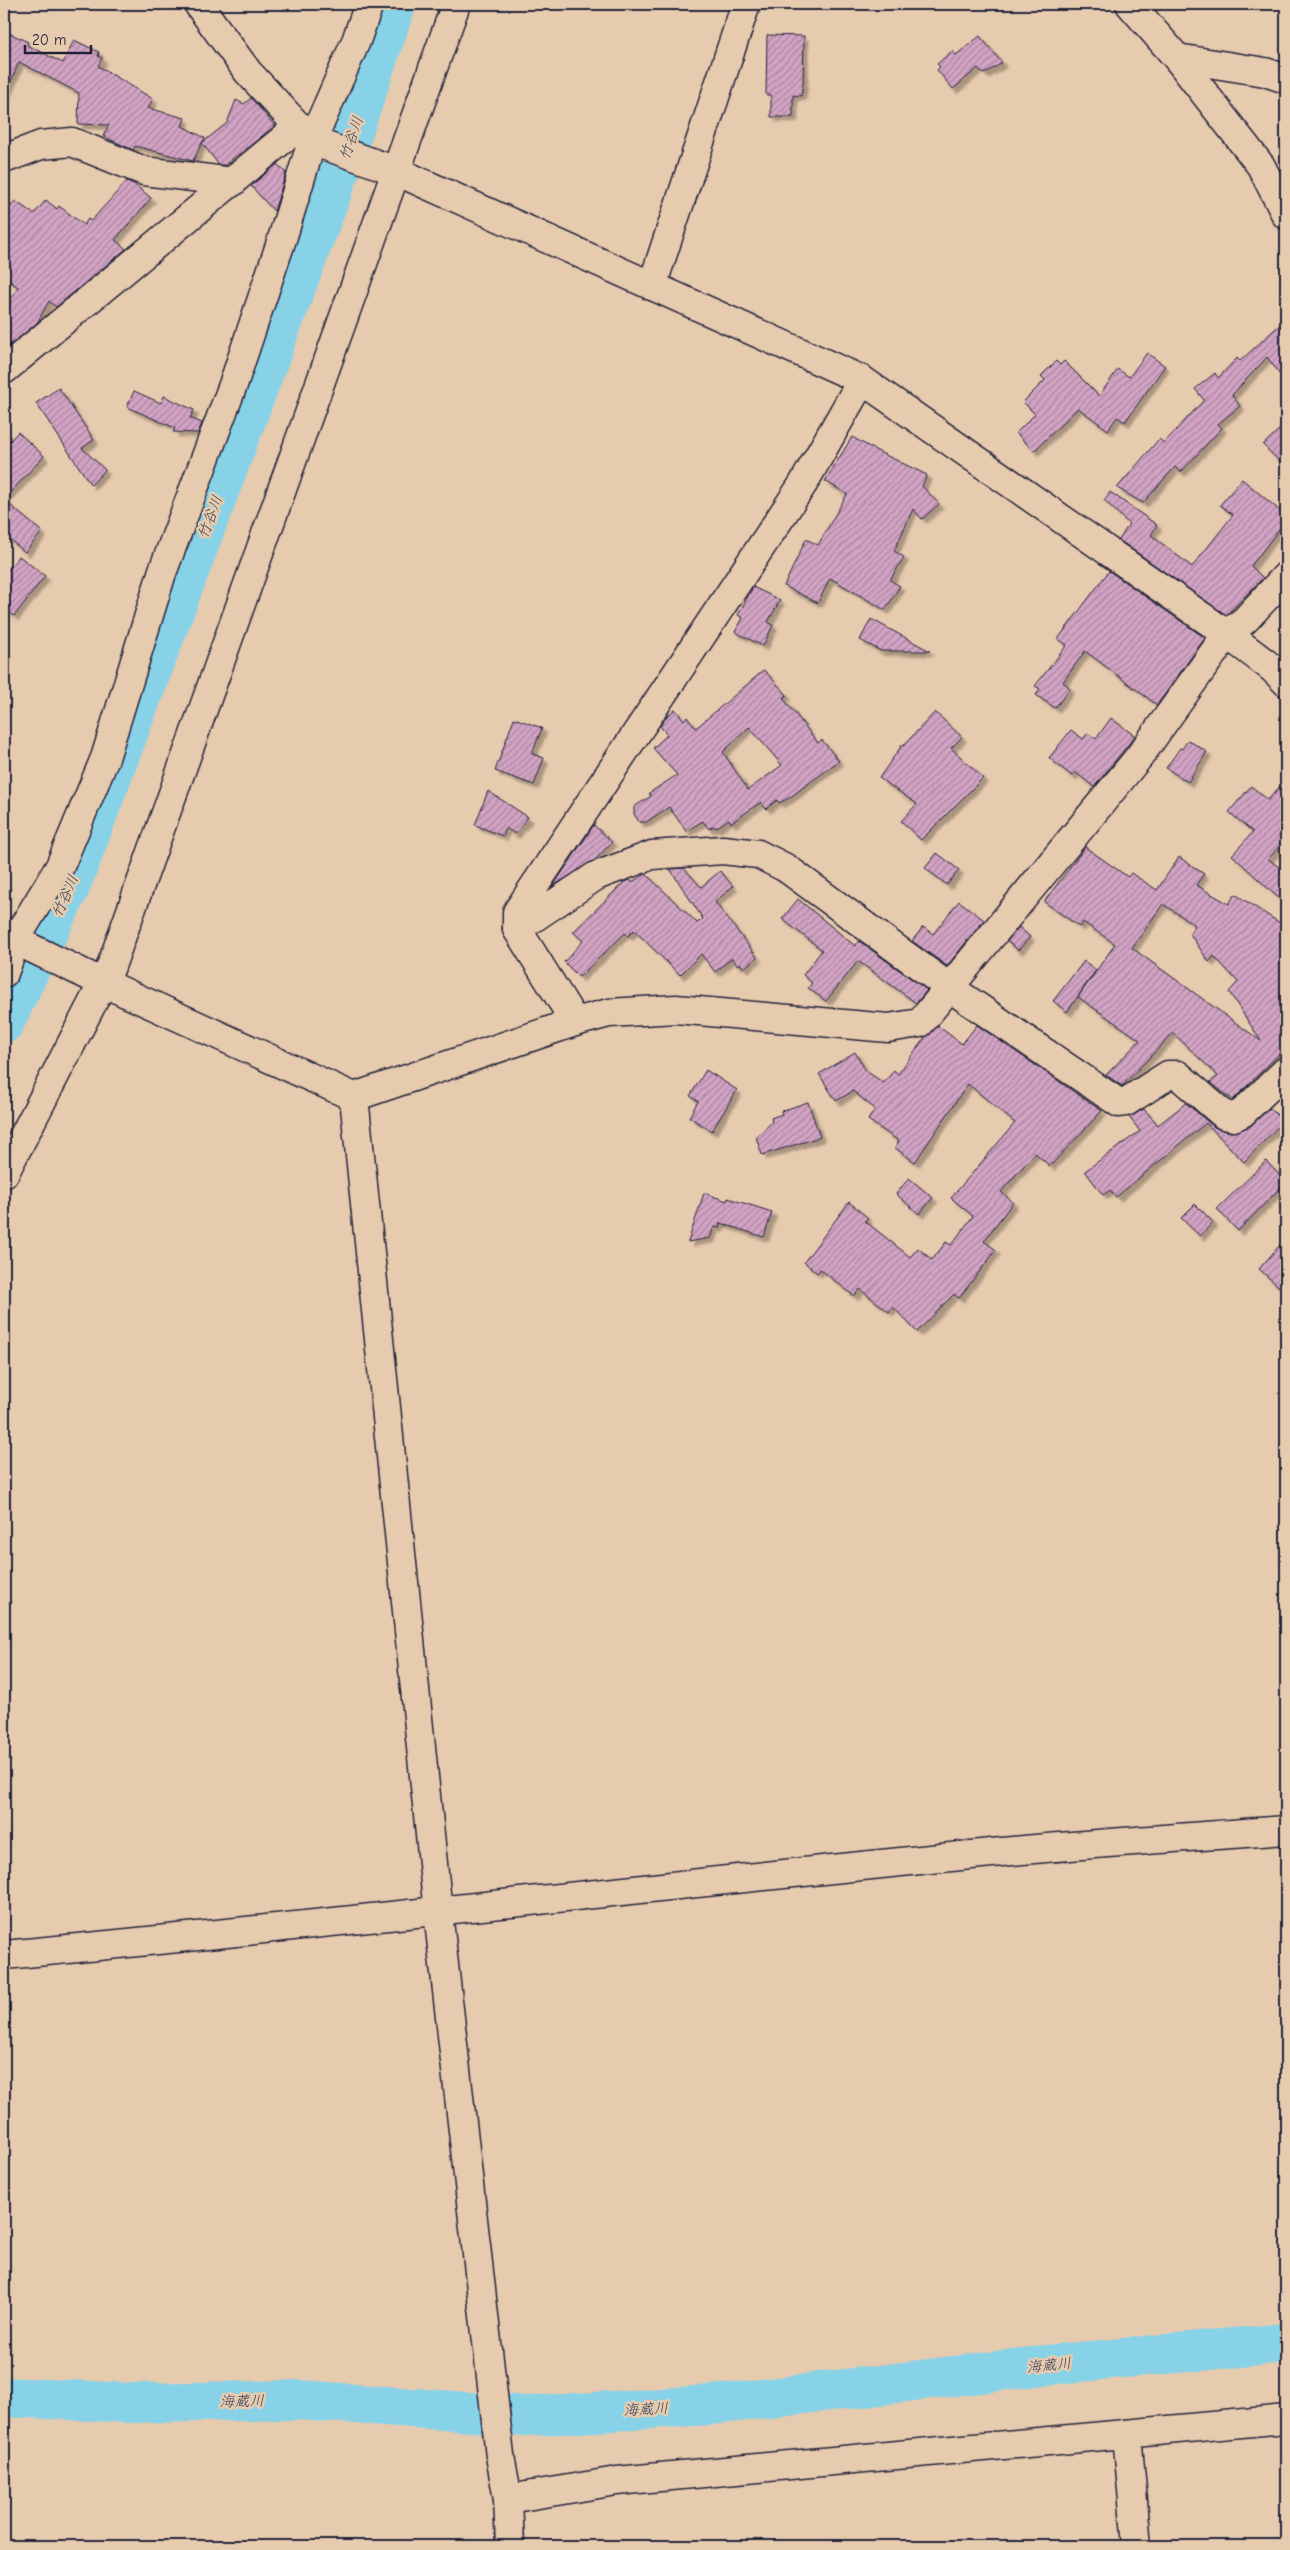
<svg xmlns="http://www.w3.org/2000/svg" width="1290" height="2550" font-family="'Comic Neue','Klee One',sans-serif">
	<defs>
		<pattern id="building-hatch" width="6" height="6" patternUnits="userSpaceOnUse" patternTransform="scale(1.25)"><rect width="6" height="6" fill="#d2a3c3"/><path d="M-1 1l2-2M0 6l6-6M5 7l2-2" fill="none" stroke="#aa84a0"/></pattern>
		<filter id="shadow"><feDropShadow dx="4.5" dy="4.5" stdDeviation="1" flood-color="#0004"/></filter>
	</defs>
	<rect width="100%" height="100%" fill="#e7cbae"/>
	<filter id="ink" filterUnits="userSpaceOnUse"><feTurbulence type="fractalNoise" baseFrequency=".02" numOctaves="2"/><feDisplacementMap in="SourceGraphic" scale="10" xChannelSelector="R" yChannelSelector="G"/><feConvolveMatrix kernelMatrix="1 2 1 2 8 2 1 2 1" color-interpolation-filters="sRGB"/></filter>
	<g filter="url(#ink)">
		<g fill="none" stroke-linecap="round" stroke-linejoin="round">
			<g stroke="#88d2e8" stroke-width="40">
				<polyline points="4,1023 71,885 339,173 396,4"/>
				<polyline points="4,2397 132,2403 299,2400 527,2416 712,2405 1047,2365 1286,2343"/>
			</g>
		</g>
		<g fill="url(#building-hatch)" stroke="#22223b" fill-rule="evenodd" filter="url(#shadow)">
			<polygon points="9,33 28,42 27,45 63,63 74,40 99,52 98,56 102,58 98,66 153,99 148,108 185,118 182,126 205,138 202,143 227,123 236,100 244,104 251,98 275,126 225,165 219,165 202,143 193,161 135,146 133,150 103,136 109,125 78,124 79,93 19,62 4,98 4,45"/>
			<polygon points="767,35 804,36 803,85 801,96 793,95 793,117 771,117 771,95 766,95"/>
			<polygon points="980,36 1002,63 984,74 978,68 953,89 937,70 940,67 937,64 952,51 956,55"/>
			<polygon points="277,164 286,173 274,211 251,186"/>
			<polygon points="127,181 134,184 151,198 115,240 126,249 56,307 49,301 37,323 4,350 4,312 18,287 4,277 4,215 15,201 34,214 46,200 57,209 59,206 84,225 88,219 91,221"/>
			<polygon points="1286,319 1286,383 1267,357 1232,395 1240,406 1218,424 1222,428 1181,472 1175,467 1143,503 1117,488 1159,439 1164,443 1204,400 1195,389 1215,373 1218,378 1237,358 1240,361"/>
			<polygon points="1147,353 1165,366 1125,422 1117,417 1108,430 1078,408 1034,451 1016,433 1035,414 1023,402 1045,380 1041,376 1056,361 1060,365 1064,361 1099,396 1118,369 1129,377"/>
			<polygon points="59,388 94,440 82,448 105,470 91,485 36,403"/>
			<polygon points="134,391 161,403 164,396 194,410 190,418 202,423 198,433 173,432 175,428 127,407"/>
			<polygon points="1286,423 1286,468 1263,445"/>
			<polygon points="18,432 44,456 4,499 4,447"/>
			<polygon points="852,437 875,450 927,475 922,486 939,504 922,519 913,509 894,551 904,557 890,580 900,586 885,610 830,578 818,603 784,586 806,539 818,545 847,494 825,481"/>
			<polygon points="1242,479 1286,516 1286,520 1251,566 1263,578 1226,615 1119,540 1129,524 1104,500 1110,492 1157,525 1151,535 1192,567 1233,515 1220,505"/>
			<polygon points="4,500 42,532 25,552 4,535"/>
			<polygon points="19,556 45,576 14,616 4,608 4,575"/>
			<polygon points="1109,571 1205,638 1157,705 1085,651 1063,682 1070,688 1055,708 1036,695 1040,689 1035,686 1067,645 1058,639"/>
			<polygon points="753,587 780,600 768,622 773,625 763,646 735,632 743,618 738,615"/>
			<polygon points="871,619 930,651 881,651 860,640"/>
			<path d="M764 670 787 695 783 698 818 743 822 740 839 761 789 798 779 803 777 800 766 809 761 802 731 823 729 819 716 828 714 826 709 829 703 821 686 831 669 807 646 822H639L634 814V807L651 796 649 793 677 775 653 748 667 735 660 726 667 716 675 709 684 720 687 717 696 728ZM749 727 782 765 748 790 723 752Z"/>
			<polygon points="935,712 962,737 951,748 983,778 921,840 901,821 917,804 879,778 902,745 903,746"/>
			<polygon points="514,718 542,728 532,754 544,758 534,785 495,771"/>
			<polygon points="1111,718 1135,736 1094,787 1075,772 1072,776 1049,758 1071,730 1083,739 1088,733 1096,739"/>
			<polygon points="1188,740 1207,752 1188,782 1166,768 1180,748 1182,749"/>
			<polygon points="1286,779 1286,839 1268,859 1286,872 1286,905 1232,855 1253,832 1229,812 1251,786 1268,800"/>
			<polygon points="488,791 528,817 515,834 506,828 503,836 475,825"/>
			<polygon points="594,825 612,842 595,860 553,886"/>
			<path d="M1085 847 1128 877 1131 873 1157 890 1179 857 1204 874 1196 885 1229 904 1235 894 1286 927V1047L1233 1100 1210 1082 1218 1076 1173 1033 1122 1086 1106 1075 1140 1040 1078 997 1115 944 1083 922 1080 927 1044 902ZM1163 904 1195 925 1190 934 1209 962 1214 956 1238 982 1229 992 1261 1041 1132 948Z"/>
			<polygon points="937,853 959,870 947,885 925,868"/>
			<polygon points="684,868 701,887 720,871 733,886 715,902 757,957 744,968 740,963 737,965 732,958 715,972 701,954 680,975 634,930 628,936 625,933 579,977 564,962 583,941 573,932 624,882 630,880 632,882 646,874 697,923 703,919 670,869"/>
			<polygon points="798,899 855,946 859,941 927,990 916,1003 858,961 826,1001 808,988 812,983 803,975 822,950 782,919"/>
			<polygon points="959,901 984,920 947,966 912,941 923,927 933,934"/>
			<polygon points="1019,927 1030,937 1018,950 1007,941"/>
			<polygon points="1084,961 1096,970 1067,1012 1053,1001"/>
			<polygon points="977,1025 1102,1111 1050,1166 1035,1153 1001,1192 1013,1202 984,1241 996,1250 959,1298 954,1294 917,1332 893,1307 889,1312 860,1289 854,1296 820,1269 817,1273 804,1262 849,1202 868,1218 865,1221 910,1257 918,1248 932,1260 946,1242 951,1245 973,1216 951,1198 1015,1123 968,1084 915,1162 895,1148 899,1141 868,1120 875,1109 853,1091 836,1101 819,1074 855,1052 866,1071 884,1083 894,1070 898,1074 926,1036 938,1026 962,1044"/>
			<polygon points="706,1070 737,1090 712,1131 689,1117 698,1101 690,1096"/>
			<polygon points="808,1102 820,1137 762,1155 756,1137 772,1122 771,1118 782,1114 781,1111"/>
			<polygon points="1186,1103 1214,1127 1231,1132 1249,1127 1270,1108 1283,1121 1244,1162 1206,1123 1116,1197 1110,1190 1103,1195 1085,1171 1140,1131 1129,1117 1144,1109 1158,1125"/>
			<polygon points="1266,1161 1286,1182 1238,1231 1217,1209"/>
			<polygon points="909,1178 933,1198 919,1214 896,1194"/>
			<polygon points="704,1193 727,1201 728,1198 772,1212 764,1237 720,1223 719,1228 714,1227 710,1238 688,1242"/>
			<polygon points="1195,1204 1213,1222 1200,1236 1181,1218"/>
			<polygon points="1286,1238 1286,1293 1259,1269"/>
		</g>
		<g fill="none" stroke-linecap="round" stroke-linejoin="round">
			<g stroke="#22223b" stroke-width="31">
				<g id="minor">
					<polyline points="198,4 248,72 312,141 396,171 862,380 1227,634 1272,668 1286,682"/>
					<polyline points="1130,4 1177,58 1261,166 1286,215"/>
					<polyline points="1177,58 1265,72 1286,79"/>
					<polyline points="4,159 41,145 72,142 144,171 233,182"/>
					<polyline points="652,286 746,4"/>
					<polyline points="4,370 299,126"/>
					<polyline points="517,929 596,876 652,855 723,850 758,854 786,868 950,988 1119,1103 1126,1102 1168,1075 1178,1075 1224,1115 1234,1117 1242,1113 1286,1071"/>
					<polyline points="4,931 17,937 27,946 93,978 354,1097 575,1022 609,1013 676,1009 888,1028 920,1023 1139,757 1227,634 1245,620 1286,576"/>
					<polyline points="4,973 17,937 60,866 105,758 162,573 233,385 283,236 312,141 356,41 369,4"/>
					<polyline points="575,1022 517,929 517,912 803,484 862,380"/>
					<polyline points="354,1097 438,1912 500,2456 508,2499 510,2546"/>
					<polyline points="4,1174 110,969 456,4"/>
					<path d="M4 1955C337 1924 669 1884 1002 1852 1097 1843 1192 1837 1286 1830"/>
					<polyline points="1127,2434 1137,2546"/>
					<polyline points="508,2499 617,2481 1286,2419"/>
				</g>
			</g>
			<use href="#minor" stroke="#e7cbae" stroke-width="28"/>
		</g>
	</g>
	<g text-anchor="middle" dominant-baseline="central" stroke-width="5" stroke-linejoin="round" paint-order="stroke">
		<g font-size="15" font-style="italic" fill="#313c55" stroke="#e7cbae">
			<text transform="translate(351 138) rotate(-71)">竹谷川</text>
			<text transform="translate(210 517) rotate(-69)">竹谷川</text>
			<text transform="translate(65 896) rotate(-66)">竹谷川</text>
			<text transform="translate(1049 2365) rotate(-6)">海蔵川</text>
			<text transform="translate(242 2401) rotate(-1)">海蔵川</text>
			<text transform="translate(646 2409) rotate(-3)">海蔵川</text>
		</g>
	</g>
	<rect width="1290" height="2550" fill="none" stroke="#e7cbae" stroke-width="20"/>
	<rect x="10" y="10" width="1270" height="2530" fill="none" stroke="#22223b" stroke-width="2" filter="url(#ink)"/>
	<path d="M25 45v8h66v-8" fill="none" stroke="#22223b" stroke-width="2.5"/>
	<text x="32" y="45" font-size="15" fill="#22223b" stroke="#e7cbae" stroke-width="4" paint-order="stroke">20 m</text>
</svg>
